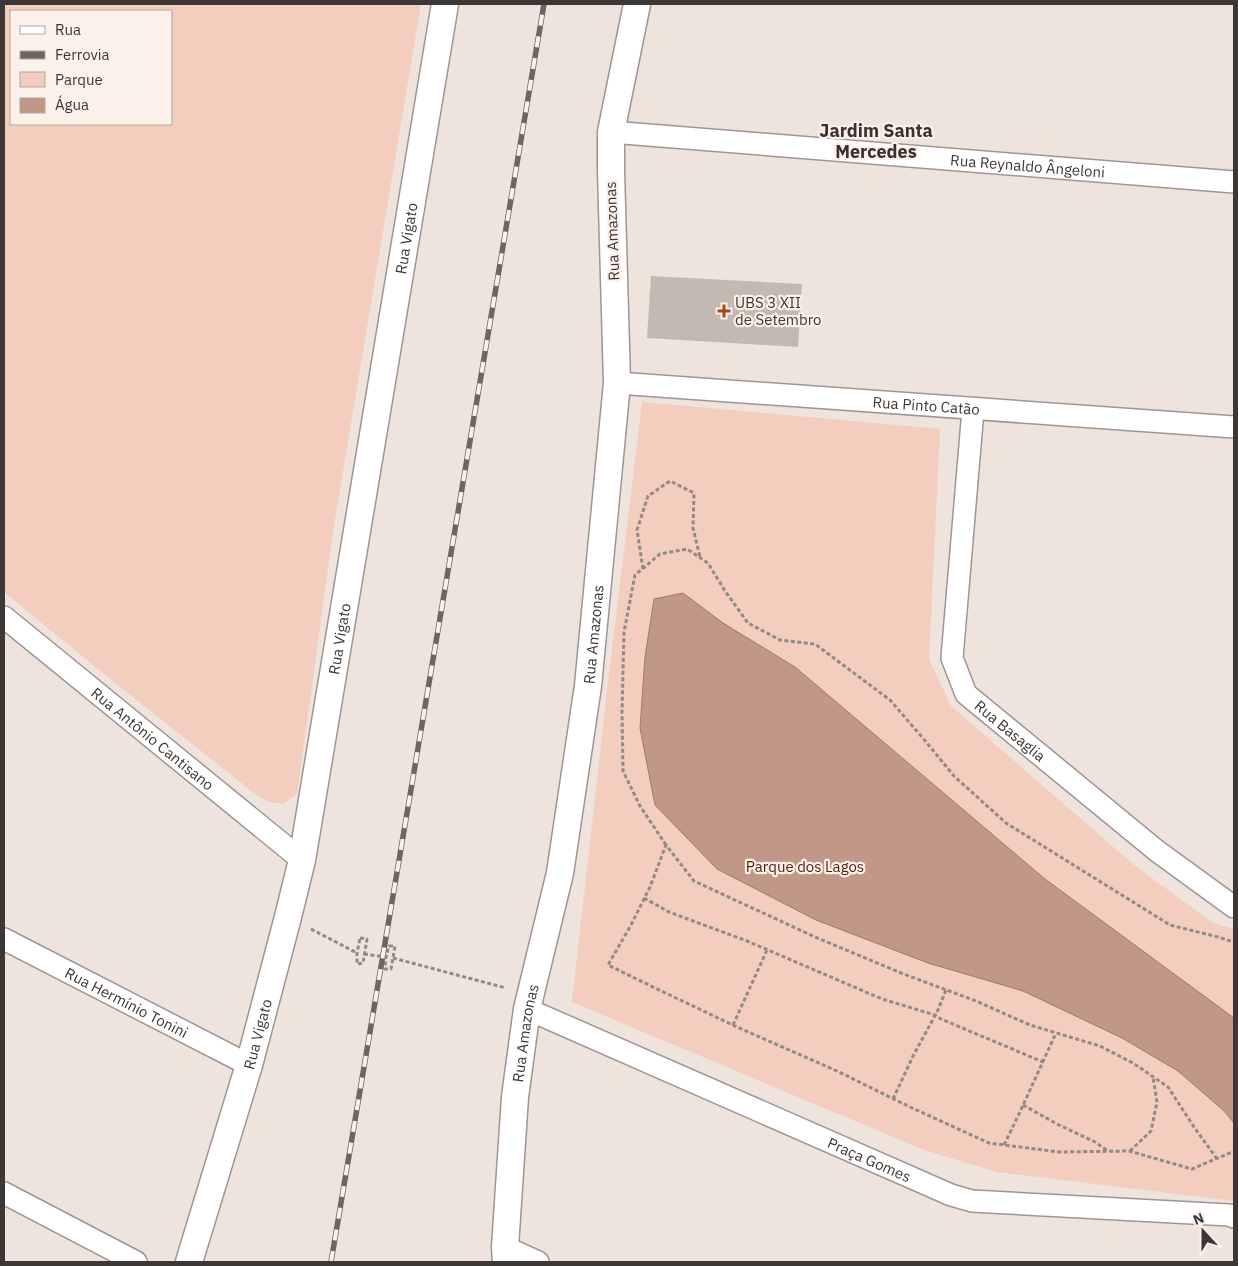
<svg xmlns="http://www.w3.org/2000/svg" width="1238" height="1266" font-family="'IBM Plex Sans',sans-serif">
	<rect width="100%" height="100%" fill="#efe3de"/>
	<g fill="#f3cdbe" fill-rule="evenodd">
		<path d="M4 4H421L334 525 297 794 283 804 269 802 258 796 109 678 4 592ZM11 11H171V124H11Z"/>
		<polygon points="642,402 940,429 929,659 951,706 1134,865 1213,923 1234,929 1234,1201 997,1172 924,1150 572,1002 607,691"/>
	</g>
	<polygon fill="#c19888" stroke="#997b6f" points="683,593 723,623 795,667 1045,879 1234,1018 1234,1123 1223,1110 1178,1071 1122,1038 1023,991 928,963 816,920 717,869 655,805 640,728 645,657 654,599"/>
	<polygon fill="#c4b8b4" points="651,276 802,284 798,347 647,338"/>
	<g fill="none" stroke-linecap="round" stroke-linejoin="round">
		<g stroke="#a09591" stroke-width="24">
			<g id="minor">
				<path id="s1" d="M611 132 1234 182"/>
				<path id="s2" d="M617 383 1234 427"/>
				<path id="s3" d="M973 410 952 658 966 694 1157 851 1234 907"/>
				<path id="s4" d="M4 617 302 860"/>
				<path id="s5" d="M4 939 249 1065"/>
				<path id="s6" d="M527 1009 951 1195 972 1201 1229 1215 1234 1217"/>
				<polyline points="4,1193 136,1262"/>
				<polyline points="505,1247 538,1262"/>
			</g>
		</g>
		<g stroke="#a09591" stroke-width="29">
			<g id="tertiary">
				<path id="s7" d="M189 1262 249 1065 288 917 302 860 445 4"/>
				<path id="s8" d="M506 1262 505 1247 515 1097 527 1009 560 873 588 686 617 383 611 171V132L637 4"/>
			</g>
		</g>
		<g stroke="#928a87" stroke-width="3" stroke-dasharray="4 2.5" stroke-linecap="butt">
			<polyline points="643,569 637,530 648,496 670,481 694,493 693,528 700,557"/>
			<polyline points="666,845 640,806 623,771 622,712 624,632 635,575 660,554 687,549 708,563 725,591 748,623 780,640 815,644 890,700 922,737 954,776 1006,823 1170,925 1218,937 1234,942"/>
			<polyline points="644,898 669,912 747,941 882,999 935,1015 941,1019 1043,1062"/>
			<polyline points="311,929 357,953"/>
			<polygon points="360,938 367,939 363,963 357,964 357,953"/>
			<polygon points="389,946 395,946 391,969 385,969 386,957"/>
			<polyline points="364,954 386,957"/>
			<polyline points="393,958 506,988"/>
			<polyline points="733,1025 767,950"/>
			<polyline points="893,1099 913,1056 938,1010 946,990"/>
			<polyline points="1023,1105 1057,1124 1095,1142 1108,1151"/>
			<polyline points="1004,1145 1019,1114 1056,1033"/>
			<polyline points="1130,1151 1151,1131 1157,1102 1153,1077"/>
			<polyline points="1217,1159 1194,1127 1168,1087 1133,1063 1100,1046 1030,1025 976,1001 901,973 815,937 694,881 666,845 650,887 631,925 608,965 655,988 737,1027 837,1071 910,1107 989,1143 1059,1152 1129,1151 1192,1169 1232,1152 1234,1151"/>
		</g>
		<use href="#minor" stroke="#fff" stroke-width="21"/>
		<use href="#tertiary" stroke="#fff" stroke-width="26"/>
		<g stroke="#6c6563" stroke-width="5.5">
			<polyline id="rail" points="331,1262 544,4"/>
		</g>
		<use href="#rail" stroke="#fcf0eb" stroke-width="4" stroke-dasharray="11" stroke-linecap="butt"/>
	</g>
	<path fill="#ab4616" stroke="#fcf0eb" stroke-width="2" d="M721.5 303.5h5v5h5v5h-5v5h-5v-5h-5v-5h5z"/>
	<g text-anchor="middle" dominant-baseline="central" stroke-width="4.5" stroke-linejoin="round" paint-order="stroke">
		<g font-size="15" fill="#3d3836" stroke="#fcf0eb">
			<text stroke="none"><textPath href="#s1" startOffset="418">Rua Reynaldo Ângeloni</textPath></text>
			<text transform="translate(612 231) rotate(-92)">Rua Amazonas</text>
			<text stroke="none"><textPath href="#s7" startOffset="1048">Rua Vigato</textPath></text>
			<text stroke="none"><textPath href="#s2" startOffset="310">Rua Pinto Catão</textPath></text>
			<text stroke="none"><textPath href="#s8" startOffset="635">Rua Amazonas</textPath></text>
			<text stroke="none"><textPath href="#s7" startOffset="642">Rua Vigato</textPath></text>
			<text stroke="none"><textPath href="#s3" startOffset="345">Rua Basaglia</textPath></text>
			<text stroke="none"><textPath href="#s4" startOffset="192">Rua Antônio Cantisano</textPath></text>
			<text stroke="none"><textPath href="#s5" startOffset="138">Rua Hermínio Tonini</textPath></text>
			<text stroke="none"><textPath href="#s7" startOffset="238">Rua Vigato</textPath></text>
			<text stroke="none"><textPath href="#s8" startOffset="230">Rua Amazonas</textPath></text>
			<text stroke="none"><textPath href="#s6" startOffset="374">Praça Gomes</textPath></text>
		</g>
		<g font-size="15" fill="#3d3836" stroke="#fcf0eb" text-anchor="start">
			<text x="735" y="302">UBS 3 XII<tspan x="735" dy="17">de Setembro</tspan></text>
		</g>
		<g font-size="15" fill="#521e07" stroke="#fcf0eb">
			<text x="805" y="866">Parque dos Lagos</text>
		</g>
		<g font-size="18" font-weight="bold" fill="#3a312e" stroke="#fcf0eb">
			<text x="876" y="130">Jardim Santa<tspan x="876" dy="21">Mercedes</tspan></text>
		</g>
	</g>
	<rect width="1238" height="1266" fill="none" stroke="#3d3836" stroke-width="10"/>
	<rect x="10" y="10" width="162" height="115" fill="#fcf0eb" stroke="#b0a6a3"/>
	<rect x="20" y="26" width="25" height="8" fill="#ffffff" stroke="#b0a6a3"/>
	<text x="55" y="35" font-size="15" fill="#3d3836">Rua</text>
	<rect x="20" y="51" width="25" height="8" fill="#6c6563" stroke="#b0a6a3"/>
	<text x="55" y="60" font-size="15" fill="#3d3836">Ferrovia</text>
	<rect x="20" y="72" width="25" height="15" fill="#f3cdbe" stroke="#b0a6a3"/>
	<text x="55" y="85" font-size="15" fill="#3d3836">Parque</text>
	<rect x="20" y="98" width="25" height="15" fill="#c19888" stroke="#b0a6a3"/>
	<text x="55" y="110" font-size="15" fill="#3d3836">Água</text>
	<g transform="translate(1203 1231) rotate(339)" stroke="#fcf0eb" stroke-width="4" paint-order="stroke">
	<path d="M0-4L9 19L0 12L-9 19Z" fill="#3d3836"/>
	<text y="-8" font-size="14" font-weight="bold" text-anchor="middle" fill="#3d3836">N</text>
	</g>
</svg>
